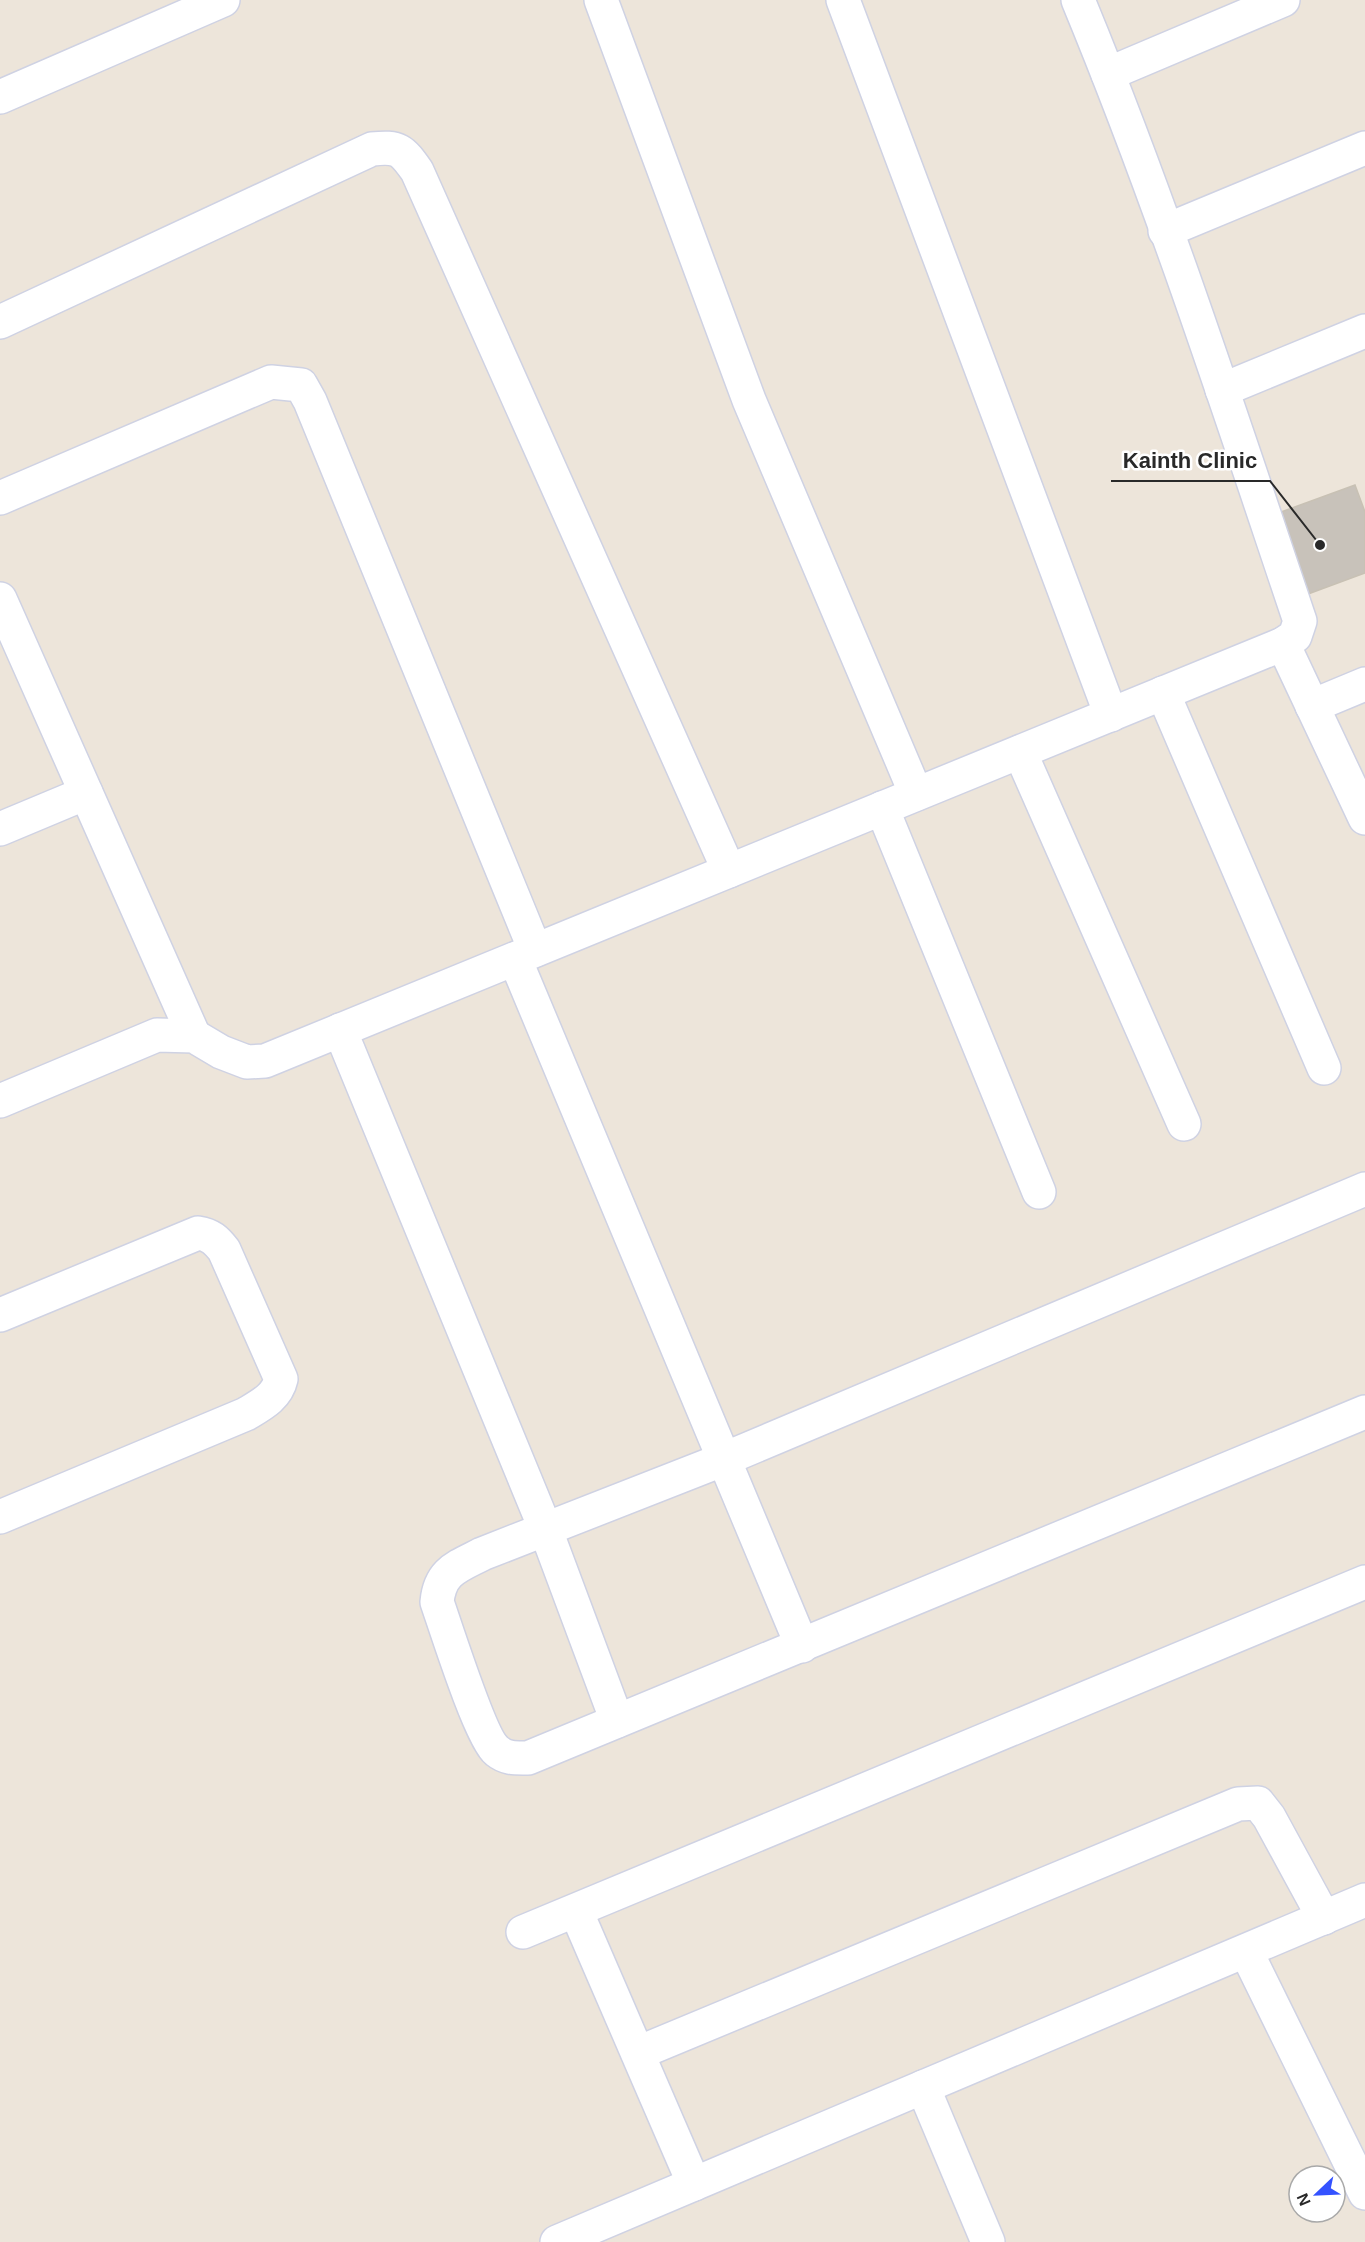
<svg xmlns="http://www.w3.org/2000/svg" width="1365" height="2242" font-family="Arial,sans-serif">
	<rect width="100%" height="100%" fill="#ede5da"/>
	<polygon fill="#c8c2ba" stroke="#c8c1b4" stroke-width="1.5" points="1355,485 1365,512 1365,573 1300,597 1270,516"/>
	<g fill="none" stroke-linecap="round" stroke-linejoin="round">
		<g stroke="#cfd2e3" stroke-width="36">
			<g id="minor">
				<polyline points="601,0 749,400 916,794"/>
				<polyline points="843,0 1111,715"/>
				<polyline points="1108,74 1283,0"/>
				<polyline points="0,97 223,0"/>
				<polyline points="1165,231 1365,148"/>
				<path d="M0 322 372 149C399 146 402 150 417 171L729 871"/>
				<polyline points="1222,390 1365,331"/>
				<polyline points="0,498 271,382 301,385 310,401 535,950"/>
				<polyline points="0,599 194,1036"/>
				<polyline points="1283,644 1365,818"/>
				<polyline points="1163,693 1324,1068"/>
				<polyline points="1312,706 1365,684"/>
				<polyline points="1020,752 1184,1124"/>
				<polyline points="882,808 1039,1192"/>
				<polyline points="0,829 86,793"/>
				<polyline points="515,959 802,1646"/>
				<polyline points="340,1030 545,1528 617,1721"/>
				<path d="M0 1101 157 1035 194 1036 221 1052 247 1062 265 1061 1283 644 1295 636 1300 621C1230 413 1162 203 1078 0"/>
				<path d="M1365 1189 722 1460 482 1554C457 1567 440 1571 437 1602 446 1628 481 1739 497 1751 507 1759 516 1758 528 1758L1365 1412"/>
				<path d="M0 1315 198 1233C211 1235 216 1240 224 1250L281 1379C277 1397 261 1405 246 1414L0 1517"/>
				<polyline points="576,1911 694,2184"/>
				<polyline points="523,1932 1365,1582"/>
				<polyline points="1246,1951 1365,2193"/>
				<polyline points="638,2053 1238,1804 1258,1803 1269,1817 1324,1918"/>
				<polyline points="923,2087 988,2242"/>
				<polyline points="557,2242 1365,1900"/>
			</g>
		</g>
		<use href="#minor" stroke="#fff" stroke-width="33"/>
	</g>
	<path fill="none" stroke="#292929" stroke-width="2" d="M1320 545L1270 481H1111"/>
	<circle fill="#292929" stroke="#fff" stroke-width="2" cx="1320" cy="545" r="6"/>
	<g font-size="22" text-anchor="middle" font-weight="bold" fill="#292929" stroke="#fff" stroke-width="5" stroke-linejoin="round" paint-order="stroke">
		<text x="1190" y="468">Kainth Clinic</text>
	</g>
	<g transform="translate(1317 2194) rotate(247)"><circle r="28" fill="#ffffff" stroke="#a9a9a9" stroke-width="1.5"/>
	<path d="M0-4.5L10 22L0 15L-10 22Z" fill="#3452ff"/>
	<text y="-9" font-size="16" font-weight="bold" text-anchor="middle" fill="#292929">N</text>
	</g>
</svg>
